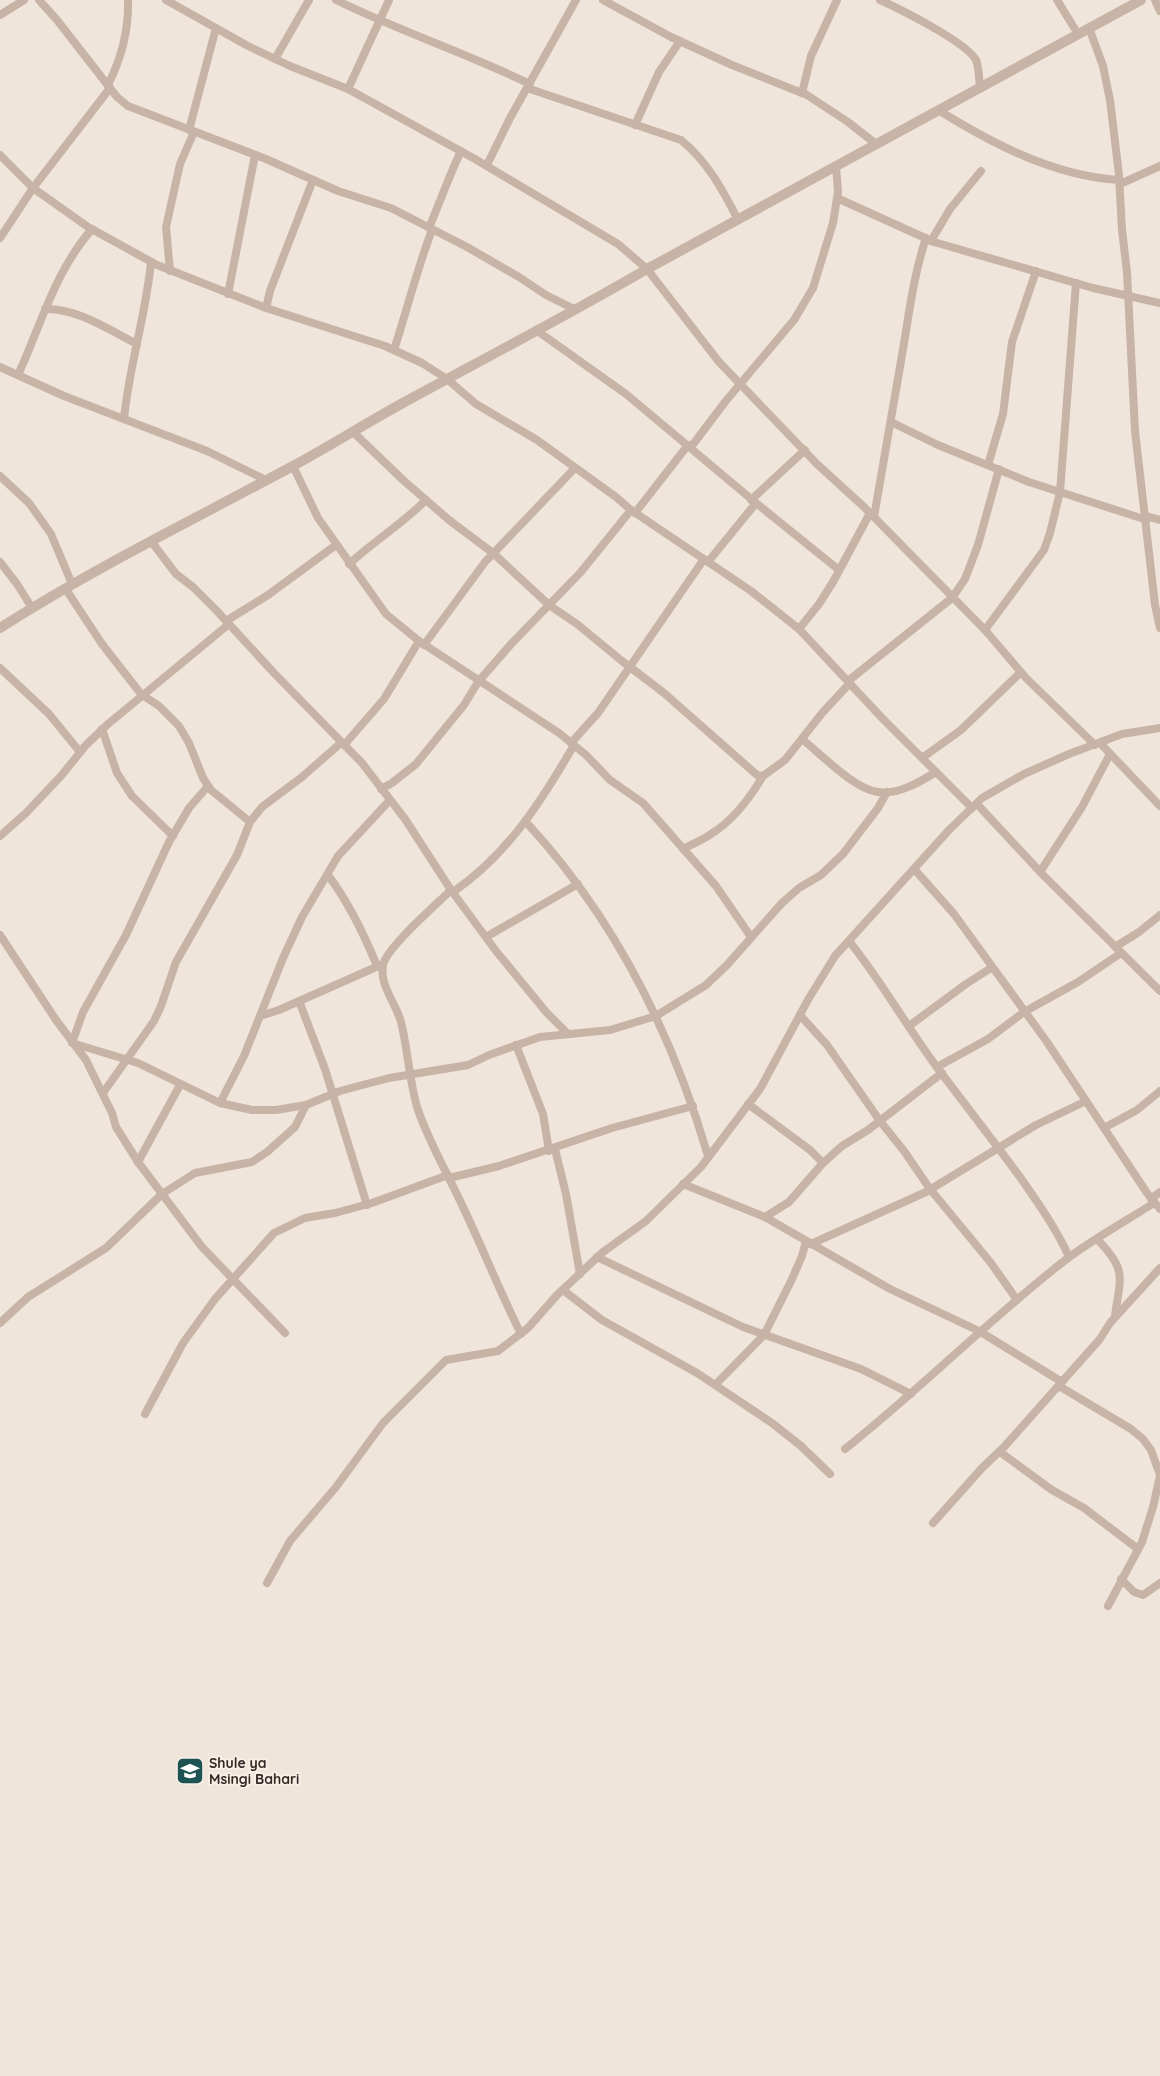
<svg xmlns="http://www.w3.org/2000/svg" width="1160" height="2076" font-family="Quicksand,sans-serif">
	<rect width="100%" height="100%" fill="#f0e5da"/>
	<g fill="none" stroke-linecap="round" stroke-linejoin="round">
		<g stroke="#c8b4a6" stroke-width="8">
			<polyline points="39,0 57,20 117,97 128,106 266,159 338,191 391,208 467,247 519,277 546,295 576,310"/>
			<polyline points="166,0 248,46 290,66 348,89 475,159 618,244 647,269 719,362 817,464 864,507 985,630 1026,678 1095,745"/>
			<path d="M336 0C399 31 466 53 530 84"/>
			<polyline points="603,0 671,37 732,65 807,95 848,122 876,144"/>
			<path d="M880 0C900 9 966 42 976 60 979 68 979 78 980 87"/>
			<polyline points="1057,0 1078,34"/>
			<polyline points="1155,0 1160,11"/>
			<polyline points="0,15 24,0"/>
			<polyline points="1089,28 1103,66 1110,100 1119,175 1122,230 1127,272 1135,431 1155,605 1160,628"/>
			<polyline points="275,59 309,0"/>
			<path d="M108 85C122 57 129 31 128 0"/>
			<path d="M527 88 681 140C707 161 723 190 738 220"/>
			<polyline points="348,89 389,0"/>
			<polyline points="802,93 811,56 837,0"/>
			<path d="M938 110C993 144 1054 176 1119 180"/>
			<polyline points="635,125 659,72 680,41"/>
			<polyline points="189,130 216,28"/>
			<polyline points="0,155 33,188 88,227 157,265 266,308 385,346 422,363 447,379 476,404 537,440 616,497 631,510 751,591 799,629 882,718 972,808"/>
			<polyline points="487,165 510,118 576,0"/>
			<polyline points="1120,184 1160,166"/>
			<polyline points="837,198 934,242 1093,288 1160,303"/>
			<path d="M429 228C440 202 449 176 461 151"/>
			<polyline points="0,238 33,188 110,88"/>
			<polyline points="931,241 950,209 981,171"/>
			<polyline points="170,271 166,227 180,164 194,132"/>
			<polyline points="228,294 255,155"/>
			<polyline points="266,308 270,291 313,180"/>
			<path d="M45 309C77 308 109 330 137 344"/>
			<polyline points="536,330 626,394 756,503 839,570"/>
			<path d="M394 350C407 310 417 269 432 230"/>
			<polyline points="0,367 64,396 207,451 266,480"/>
			<path d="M18 375C41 325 55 271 92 229"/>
			<path d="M124 419C129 366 146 315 151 262"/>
			<polyline points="891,422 938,445 1029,482 1147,520"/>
			<polyline points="352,431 403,480 449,520 493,553 549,605 577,624 622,661 664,693 757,775 763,776 785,760 823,712 850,683"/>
			<polyline points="691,447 725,402 794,320 813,288 833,223 838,192 836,166"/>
			<polyline points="988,465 1003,414 1012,342 1036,271"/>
			<polyline points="293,466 318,518 386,614 419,641 559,733 586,755 610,780 643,803 716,886 751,937"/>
			<polyline points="0,476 29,503 51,534 72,584"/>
			<polyline points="751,500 805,450"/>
			<polyline points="635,513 688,445"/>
			<polyline points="1146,516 1160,520"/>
			<path d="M874 517C883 463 893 409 902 355 909 315 913 277 926 238"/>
			<polyline points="151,541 176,574 193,587 216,610 274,673 362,763 405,819 451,890 496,951 547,1013 568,1034"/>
			<polyline points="0,562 17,584 32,608"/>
			<polyline points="708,562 756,503"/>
			<path d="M349 564C374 541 402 524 426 500"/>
			<polyline points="65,588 102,644 141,694 159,706 179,726 189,743 203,778 211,790 250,822"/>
			<polyline points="226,621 268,595 336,545"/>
			<polyline points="799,629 819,604 833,582 870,513"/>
			<polyline points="985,630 1044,550 1050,533 1060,492 1076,283"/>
			<polyline points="424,645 485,562 574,469"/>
			<polyline points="0,668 49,714 80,752"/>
			<polyline points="848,681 952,598 965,579 978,545 999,469"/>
			<polyline points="102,729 117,773 132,796 173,836"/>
			<path d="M802 739C822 755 854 789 878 792 898 795 920 782 936 772"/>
			<polyline points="571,743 598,713 704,559"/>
			<polyline points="1100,743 1160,806"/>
			<polyline points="345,744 384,699 419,641"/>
			<polyline points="922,758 961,730 1021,672"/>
			<polyline points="208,786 189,808 169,842 126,935 83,1012 72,1043 138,1063 220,1103 252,1110 276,1110 306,1105 340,1091 389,1078 468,1065 489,1055 540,1037 610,1030 656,1016 706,985 727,965 782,903 799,888 821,875 843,854 878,808 887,792"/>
			<polyline points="381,789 392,783 416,764 464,705 478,682 512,643 580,573 631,510"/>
			<polyline points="977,804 1044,876 1160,991"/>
			<path d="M526 822C613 916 672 1033 708 1156"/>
			<polyline points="0,836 26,813 61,776 86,745 108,724 229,624"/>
			<path d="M683 849C692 844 703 840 711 834 734 820 750 798 763 776"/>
			<polyline points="915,870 954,914 1047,1042 1147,1193 1160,1209"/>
			<polyline points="1040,872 1082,807 1110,754"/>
			<path d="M328 875C349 903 364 934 377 966"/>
			<path d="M451 890C437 904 386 948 383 965 379 985 396 1003 401 1022 408 1050 409 1079 417 1107 428 1141 448 1174 463 1207 483 1249 500 1292 521 1334"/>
			<path d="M453 892C508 854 541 802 574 745"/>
			<polyline points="0,935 56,1020 86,1060 112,1113 116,1127 138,1162 202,1247 285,1333"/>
			<polyline points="486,937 578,884"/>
			<path d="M849 941C883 983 909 1031 942 1074 968 1108 994 1142 1020 1177 1038 1203 1056 1228 1069 1257"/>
			<polyline points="1115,947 1139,932 1160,915"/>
			<polyline points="299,1001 325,1069 367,1205"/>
			<polyline points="800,1015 827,1045 880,1121 904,1151 930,1189 991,1263 1017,1300"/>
			<polyline points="260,1016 279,1010 383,964"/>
			<polyline points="909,1026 966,984 991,968"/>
			<polyline points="516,1045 543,1114 549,1151"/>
			<polyline points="937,1067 988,1039 1024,1012 1078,982 1121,953"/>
			<polyline points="103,1093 154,1021 161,1006 176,962 237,855 250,822 262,807 302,777 342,742"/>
			<polyline points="220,1103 244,1056 283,958 302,917 338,856 389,801"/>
			<polyline points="748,1104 810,1150 823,1163"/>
			<polyline points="1104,1128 1137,1110 1160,1091"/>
			<polyline points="555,1149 566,1194 580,1274"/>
			<polyline points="138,1162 180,1085"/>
			<polyline points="449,1178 499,1166 612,1128 693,1106"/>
			<polyline points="683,1184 765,1217 890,1289 979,1331 1062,1382"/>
			<polyline points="1151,1199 1160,1192"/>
			<polyline points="765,1217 789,1202 823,1163 842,1146 868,1130 942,1073"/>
			<path d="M1097 1239C1128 1271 1120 1277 1115 1316"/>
			<polyline points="811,1244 926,1192 1036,1125 1086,1101"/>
			<polyline points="597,1257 743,1327 861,1369 911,1394"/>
			<polyline points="563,1290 602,1320 697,1373 772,1423 801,1446 830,1474"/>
			<polyline points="0,1323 28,1297 106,1248 162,1194 195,1173 252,1162 267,1152 295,1127 306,1105"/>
			<polyline points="715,1385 764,1335 792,1279 802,1256 806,1241"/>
			<polyline points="1059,1386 1131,1429 1143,1439 1151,1450 1160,1475"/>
			<polyline points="145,1414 183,1343 215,1299 274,1233 305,1218 335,1213 372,1203 448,1175"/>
			<path d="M845 1449C922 1388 990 1318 1068 1258 1095 1238 1126 1221 1154 1203"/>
			<polyline points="1000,1452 1052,1490 1084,1508 1138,1549"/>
			<polyline points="933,1523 982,1468 1004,1447 1100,1339 1110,1323 1160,1268"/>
			<polyline points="1121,1579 1134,1592 1143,1595 1160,1583"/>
			<polyline points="267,1583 290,1541 336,1487 383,1423 446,1360 498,1351 528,1328 557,1295 603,1252 646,1221 701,1167 760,1089 809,998 835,956 949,830 982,798 1024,774 1069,754 1122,734 1160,728"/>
			<polyline points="1108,1606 1142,1542 1153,1507 1160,1476"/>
		</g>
		<path stroke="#c8b4a6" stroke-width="10" d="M0 628C94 568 193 520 291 467 332 445 371 420 412 398 491 355 570 314 647 269L1141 0"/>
	</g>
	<defs>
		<g id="school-square" transform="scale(1.4375)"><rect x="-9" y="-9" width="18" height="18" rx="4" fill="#1e5354" stroke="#f8efe6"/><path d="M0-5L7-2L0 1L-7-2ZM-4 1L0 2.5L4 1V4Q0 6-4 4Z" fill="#fff"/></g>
	</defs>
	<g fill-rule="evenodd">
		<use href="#school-square" x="190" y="1771"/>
	</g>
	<g text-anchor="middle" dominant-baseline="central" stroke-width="4" stroke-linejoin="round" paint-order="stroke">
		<g font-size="14" font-weight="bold" fill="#342a27" stroke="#f8efe6" text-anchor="start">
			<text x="209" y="1763">Shule ya<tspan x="209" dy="16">Msingi Bahari</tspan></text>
		</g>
	</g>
</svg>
